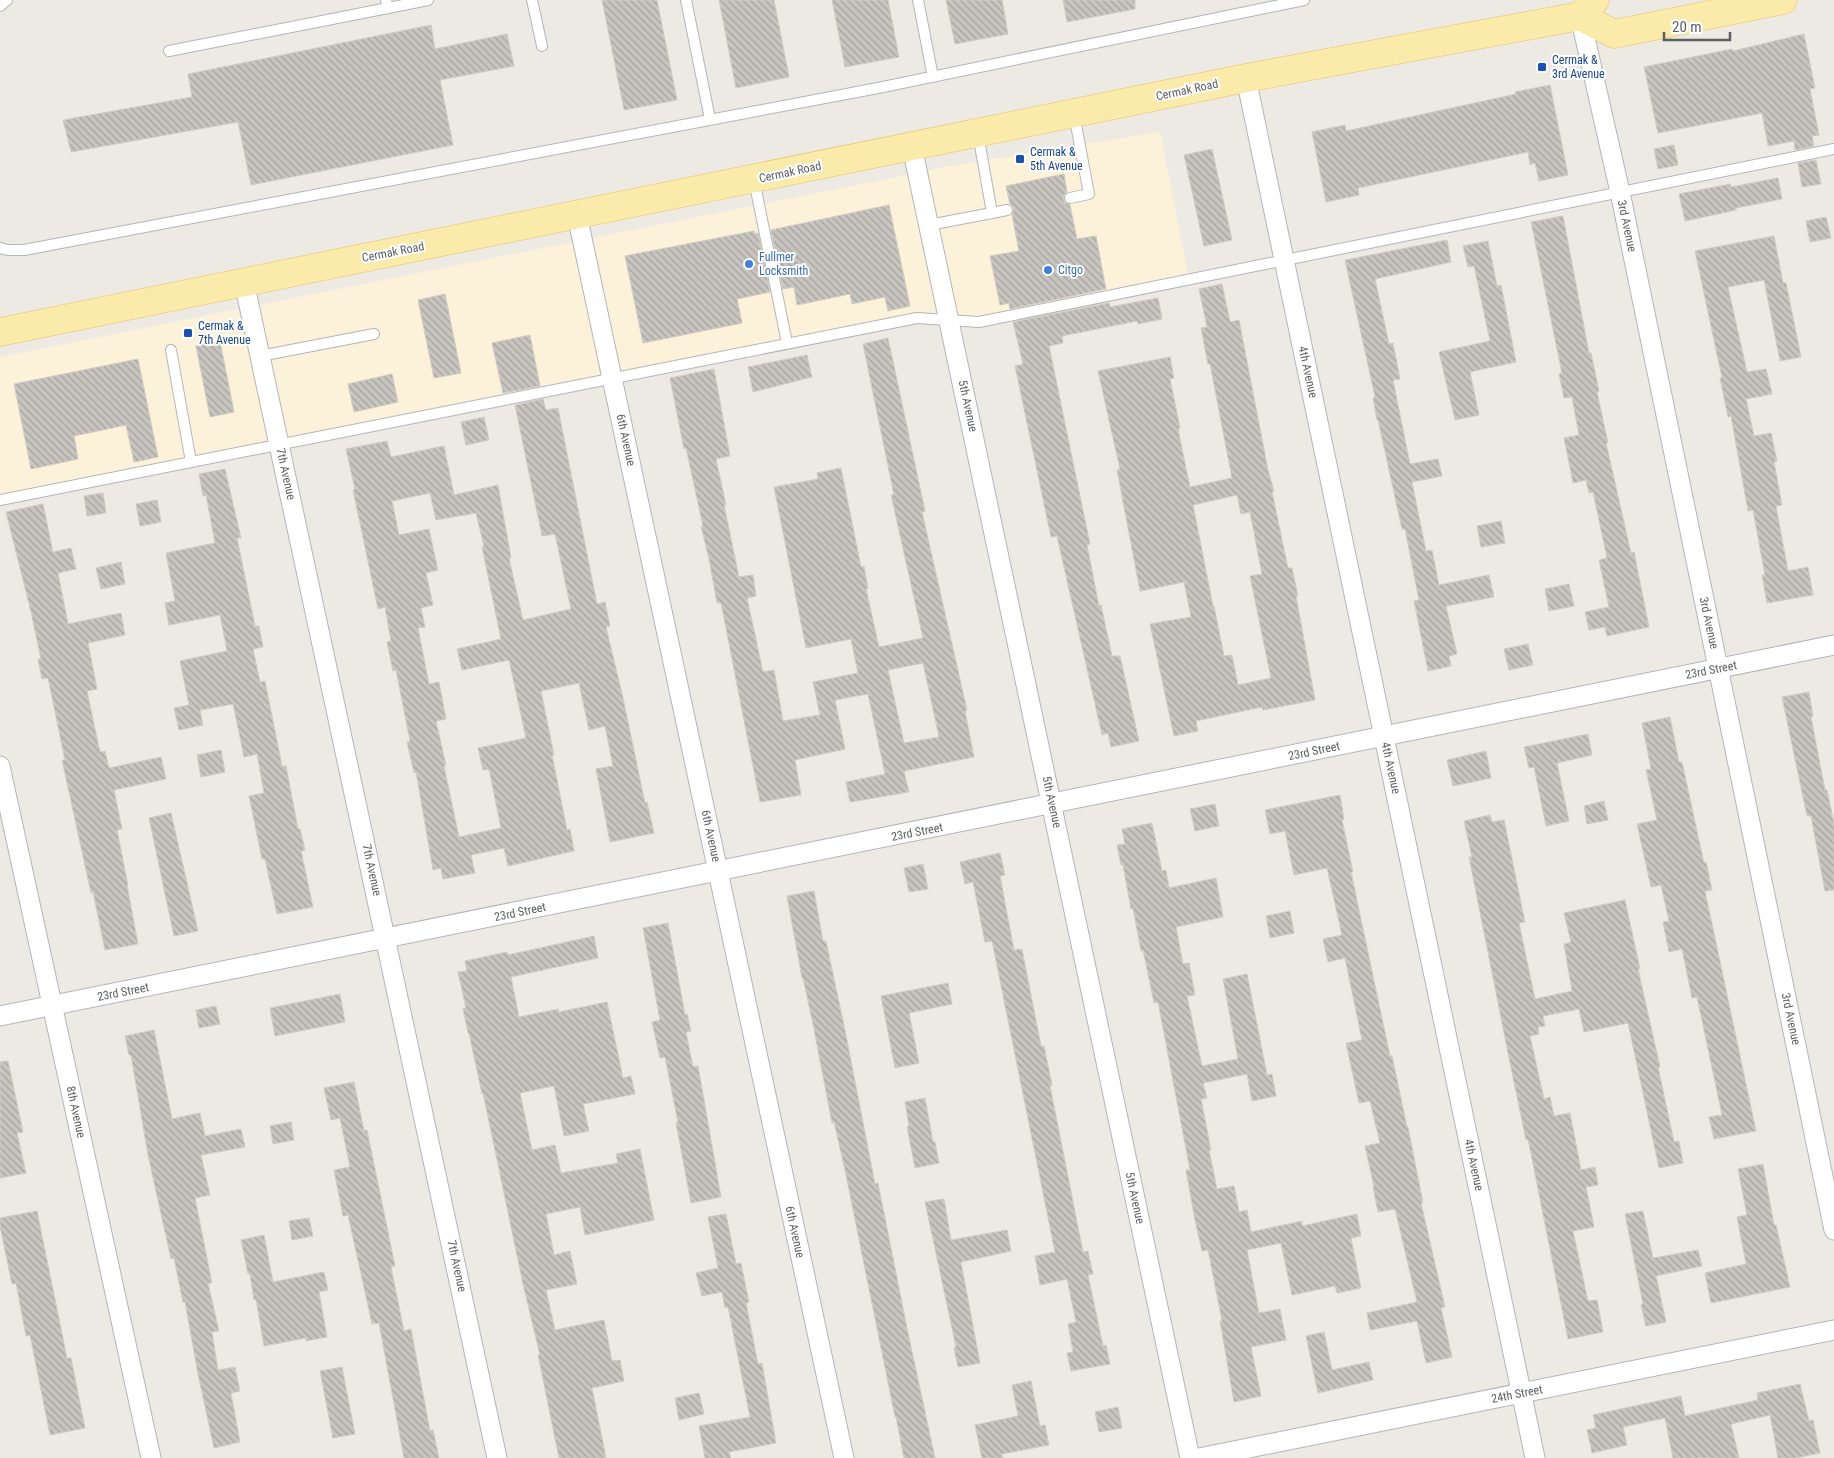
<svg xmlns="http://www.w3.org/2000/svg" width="1834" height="1458" font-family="'Roboto Condensed',sans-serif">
	<defs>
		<pattern id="building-back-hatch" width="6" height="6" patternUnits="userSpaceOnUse" patternTransform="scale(1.25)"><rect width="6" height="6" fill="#c8c5c0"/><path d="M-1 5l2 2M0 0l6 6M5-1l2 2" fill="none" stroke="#a5a39f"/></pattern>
	</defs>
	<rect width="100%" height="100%" fill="#edeae3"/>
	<polygon fill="#fbf2d9" points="1160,132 1189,279 979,322 917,318 0,500 0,357 956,165"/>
	<g fill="url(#building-back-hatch)" stroke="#d1ccc1" fill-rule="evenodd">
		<polygon points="602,0 657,0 677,100 624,110"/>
		<polygon points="719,0 774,0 789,77 736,88"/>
		<polygon points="832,0 888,0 899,57 845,67"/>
		<polygon points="946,0 1002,0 1008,34 955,44"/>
		<polygon points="1063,0 1135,0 1135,9 1067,22"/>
		<polygon points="431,25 435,49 507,34 514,66 440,80 453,145 251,185 238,122 71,152 63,120 192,97 188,74"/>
		<polygon points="1804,34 1815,88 1810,89 1819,135 1812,136 1814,146 1795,150 1794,141 1768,146 1762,113 1658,133 1644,67 1732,49 1733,51"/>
		<polygon points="1550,85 1568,175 1539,181 1535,163 1530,165 1528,152 1358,188 1359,195 1326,202 1312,132 1345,125 1346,131 1516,94 1515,92"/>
		<polygon points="1674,145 1678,165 1658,169 1654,149"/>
		<polygon points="1212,149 1232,240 1204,246 1184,155"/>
		<polygon points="1816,160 1821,184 1802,187 1798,163"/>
		<polygon points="1064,174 1067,192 1064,195 1063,199 1065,203 1070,205 1077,239 1096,236 1106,289 1010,309 1009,303 1000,305 990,256 1019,251 1012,215 1014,208 1010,204 1006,186"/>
		<polygon points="1778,178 1782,199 1736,208 1736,210 1685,221 1679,194 1730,184 1731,187"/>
		<polygon points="889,205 910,306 888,311 885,297 852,304 850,294 797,305 794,287 783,289 771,230"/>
		<polygon points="1563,216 1589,353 1591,353 1599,391 1597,392 1608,443 1606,443 1631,553 1634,552 1649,627 1607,636 1605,627 1589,630 1585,612 1609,607 1599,560 1607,558 1593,492 1589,493 1586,480 1573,483 1564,438 1579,435 1572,397 1564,398 1559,374 1562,373 1531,222"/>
		<polygon points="1826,217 1831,238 1810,242 1806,221"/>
		<polygon points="754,231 755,234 758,233 770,292 737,299 742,323 643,343 625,256"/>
		<polygon points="1774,236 1783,283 1786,283 1801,357 1780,361 1764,280 1728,287 1747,372 1766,369 1772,394 1746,399 1754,436 1771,433 1777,461 1774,462 1782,505 1776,506 1788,571 1808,567 1813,595 1767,603 1762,575 1765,575 1753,510 1748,511 1731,416 1728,417 1720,378 1722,378 1695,251"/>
		<polygon points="1447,240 1451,262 1375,279 1389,344 1393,343 1400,379 1393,380 1410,464 1438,459 1442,476 1412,482 1426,551 1432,550 1439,585 1489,575 1494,597 1446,606 1457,654 1449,656 1451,666 1428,671 1414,601 1419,600 1405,529 1402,529 1378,420 1377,420 1373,398 1375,397 1345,260"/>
		<polygon points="1488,241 1497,286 1501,285 1516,362 1470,372 1479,415 1455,420 1439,352 1490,341 1474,266 1468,267 1463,246"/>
		<path d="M1222 284 1230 322 1239 320 1268 470 1274 491 1272 492 1288 568H1292L1298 596H1296L1315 700 1263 710 1262 707 1196 721 1198 731 1174 736 1150 624 1191 617 1184 582 1140 591 1117 470 1120 469 1098 371 1170 357 1174 378 1170 379 1180 428 1178 429 1190 487 1232 478 1210 364H1208L1201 328 1207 327 1199 289ZM1237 495 1241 514 1250 512 1262 574 1250 576 1271 678 1238 685 1232 655 1224 656 1214 606H1213L1193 505Z"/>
		<polygon points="445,294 461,373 434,378 418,300"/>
		<polygon points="1158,298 1162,319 1138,324 1137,321 1062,336 1063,343 1049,346 1090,544 1087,545 1099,606 1101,605 1112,656 1120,656 1139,741 1111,747 1108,733 1102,735 1057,536 1051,537 1015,366 1023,364 1013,322 1109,303 1110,307"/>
		<polygon points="530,335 540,386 503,393 492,343"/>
		<path d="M888 338 925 511 922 512 967 710 965 711 974 757 904 771 909 792 850 802 846 782 885 774 868 694 835 700 845 749 795 760 801 795 760 802 721 603H717L709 559 701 526H703L686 448 684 449 670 378 714 369 730 456 716 459 726 505H724L739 577 753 575 756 596 747 598 763 672 774 670 783 721 820 715 813 682 858 673 851 639 806 648 774 487 818 479 817 473 841 468 861 567 864 566 868 588 866 589 879 647 923 638 891 495H894L863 344ZM923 663 939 737 904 743 888 670Z"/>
		<polygon points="220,341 234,412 210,417 196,346"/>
		<polygon points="807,355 812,377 753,392 748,367"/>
		<polygon points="138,359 158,457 134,462 126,425 74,436 78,459 31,469 14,384"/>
		<polygon points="392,374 398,402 354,412 348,384"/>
		<path d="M543 399 546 410 558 408 597 604 605 602 610 626 606 627 623 698 645 803 647 802 654 833 610 842 596 769 613 766 605 726 589 730 579 683 541 691 554 755H552L567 830 570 829 574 851 508 866 504 848 471 855 475 873 443 879 441 868 433 870 416 772 414 773 407 742 410 741 396 670 393 671 387 642 391 641 385 607 378 609 353 490 355 489 346 449 387 441 391 457 444 446 454 495 498 485 511 558H509L523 620 571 609 555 534 542 536 515 405ZM430 493 436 520 476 513 484 546 482 547 501 639 457 649 462 670 509 660 526 738 478 748 483 770 489 769 501 828 459 837 444 766 446 765 436 721 446 719 439 682 429 684 418 628 425 627 421 608 433 605 426 573 438 570 429 529 399 535 392 501Z"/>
		<polygon points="484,417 489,440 466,445 461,422"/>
		<polygon points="225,469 241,538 237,538 255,626 259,626 263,647 253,649 260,682 265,681 282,766 286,766 298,829 300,829 305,850 301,851 313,907 277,914 265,859 262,859 249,796 264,793 257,754 244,757 233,704 200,710 203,725 179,730 174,708 189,705 180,661 227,651 220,615 169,625 165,603 175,601 166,553 215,543 206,495 203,496 199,474"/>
		<polygon points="103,493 106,513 87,516 84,496"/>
		<polygon points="157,500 161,522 140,526 136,504"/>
		<polygon points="43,504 53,552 71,548 76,569 58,573 68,624 121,613 125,635 88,643 97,689 87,691 100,752 105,751 109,768 161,757 166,779 114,790 122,829 117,830 128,885 127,885 138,944 105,950 93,892 91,893 62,760 65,760 48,678 42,679 38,659 41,659 31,612 6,512"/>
		<polygon points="1501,521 1505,543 1481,547 1477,526"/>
		<polygon points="121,562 125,584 101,589 96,568"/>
		<polygon points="1569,584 1574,606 1549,611 1545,589"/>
		<polygon points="1528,644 1533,665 1509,670 1504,649"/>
		<polygon points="1809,692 1813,716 1811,717 1825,790 1827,790 1834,823 1834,890 1825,891 1811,816 1807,816 1782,697"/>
		<polygon points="1670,717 1679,762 1682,762 1704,863 1706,862 1712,890 1705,891 1756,1131 1714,1139 1709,1117 1722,1115 1697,997 1692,998 1682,949 1669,952 1663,922 1669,921 1661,885 1651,887 1637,824 1657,820 1646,770 1651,769 1642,723"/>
		<polygon points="1588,734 1592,755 1557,763 1569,821 1546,826 1534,767 1529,768 1524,747"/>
		<polygon points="221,750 225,772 201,777 197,755"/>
		<polygon points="1486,751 1491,778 1453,786 1447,760"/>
		<polygon points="1340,795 1344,819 1342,820 1353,872 1351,872 1390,1056 1392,1056 1407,1127 1408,1127 1423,1203 1421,1203 1445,1307 1441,1308 1452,1357 1426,1363 1417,1321 1370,1330 1367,1313 1417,1302 1395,1209 1378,1212 1373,1187 1374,1187 1365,1146 1380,1143 1370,1101 1359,1103 1346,1043 1362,1040 1345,958 1328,962 1323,939 1342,935 1327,868 1294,875 1285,831 1270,834 1265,810"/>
		<polygon points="1604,801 1608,820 1587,824 1584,806"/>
		<polygon points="1215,804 1219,826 1195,831 1190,809"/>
		<polygon points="171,813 198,931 174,936 149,818"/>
		<polygon points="1490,815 1492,822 1504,820 1525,922 1519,923 1535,999 1572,991 1564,944 1571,942 1564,913 1625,900 1640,969 1638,969 1660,1067 1658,1067 1674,1142 1679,1141 1683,1163 1659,1168 1628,1023 1584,1032 1579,1009 1543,1016 1545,1026 1538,1027 1539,1034 1530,1036 1544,1099 1550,1097 1554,1116 1570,1113 1581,1170 1595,1167 1598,1185 1586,1187 1594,1227 1573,1231 1588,1301 1597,1300 1603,1332 1568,1339 1528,1139 1526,1140 1509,1058 1469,857 1472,857 1464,821"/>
		<polygon points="1152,823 1162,871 1166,870 1169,888 1216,878 1223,917 1176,927 1183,964 1189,963 1195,995 1187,996 1202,1066 1238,1059 1223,979 1247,974 1267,1075 1272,1074 1276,1096 1252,1101 1247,1074 1203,1083 1207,1098 1201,1099 1211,1150 1209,1150 1217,1189 1234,1186 1239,1212 1247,1210 1251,1232 1302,1221 1302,1226 1357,1214 1361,1236 1351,1238 1361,1288 1337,1293 1335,1286 1292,1295 1281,1243 1247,1250 1259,1313 1280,1309 1286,1340 1251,1347 1261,1396 1234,1402 1220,1321 1222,1321 1208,1250 1202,1251 1195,1220 1186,1170 1190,1170 1158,1002 1154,1003 1143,950 1141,951 1133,908 1131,909 1123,865 1121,865 1117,845 1125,844 1122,829"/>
		<polygon points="1000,853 1005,875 1000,876 1014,950 1022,949 1041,1046 1044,1046 1052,1085 1050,1086 1083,1252 1088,1251 1093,1274 1088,1275 1103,1346 1106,1345 1110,1364 1071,1371 1067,1353 1073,1352 1068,1324 1076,1322 1067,1279 1040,1285 1035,1256 1055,1252 992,941 985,942 973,882 965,884 960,862"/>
		<polygon points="923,864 928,889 909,892 904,868"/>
		<polygon points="814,891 823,941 826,941 846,1035 875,1184 878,1183 908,1333 935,1458 904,1458 896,1417 895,1417 845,1170 834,1122 832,1123 813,1024 803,978 802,978 787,896"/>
		<polygon points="1290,911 1294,933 1270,938 1266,916"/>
		<polygon points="668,923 685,1015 687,1014 691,1031 686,1032 693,1067 698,1066 721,1197 691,1203 676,1123 678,1122 665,1057 660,1058 652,1022 660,1020 643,928"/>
		<polygon points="594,936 598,958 511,977 519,1017 558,1009 559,1012 607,1002 623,1078 631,1076 635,1094 583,1104 589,1131 564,1136 554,1086 520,1093 532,1150 555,1145 561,1173 618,1163 616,1154 640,1149 654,1220 585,1235 580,1207 546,1214 554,1255 570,1251 577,1284 546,1290 555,1330 604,1320 612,1361 620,1360 624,1381 592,1388 606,1458 559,1458 538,1355 540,1355 523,1284 483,1093 482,1094 469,1033 468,1033 463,1009 466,1008 458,972 467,971 465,961 507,952 508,955"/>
		<polygon points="948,983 952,1004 909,1013 919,1063 895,1068 881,996"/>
		<polygon points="340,994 345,1022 275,1036 270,1008"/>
		<polygon points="216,1006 220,1024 199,1028 196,1010"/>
		<polygon points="154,1030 172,1119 200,1113 205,1136 241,1129 245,1147 201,1155 210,1195 195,1198 212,1283 208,1283 219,1331 212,1332 218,1370 235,1367 240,1391 231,1393 240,1442 214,1448 198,1374 185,1302 183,1302 174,1258 171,1259 148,1155 131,1055 129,1055 125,1036"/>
		<polygon points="8,1061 23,1132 17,1133 26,1173 0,1178 0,1062"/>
		<polygon points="354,1082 364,1131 367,1130 395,1266 391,1267 404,1331 411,1329 430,1431 433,1430 439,1458 404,1458 379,1323 372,1324 348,1215 343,1216 334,1170 350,1167 340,1118 331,1120 324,1088"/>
		<polygon points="925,1098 933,1142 935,1142 939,1163 915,1168 907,1127 909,1126 905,1102"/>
		<polygon points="291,1122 294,1140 273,1144 270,1126"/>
		<polygon points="1763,1164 1774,1225 1776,1225 1790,1287 1711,1303 1705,1273 1746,1264 1737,1217 1747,1215 1738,1169"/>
		<polygon points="944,1199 951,1240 1007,1230 1011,1251 961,1262 980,1363 958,1367 954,1348 956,1347 925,1202"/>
		<polygon points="37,1211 67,1358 71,1358 85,1428 50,1435 30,1335 26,1336 16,1283 12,1284 0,1226 0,1218"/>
		<polygon points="1643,1211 1653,1258 1698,1250 1702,1266 1656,1276 1666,1322 1646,1326 1641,1305 1643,1304 1625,1214"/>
		<polygon points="726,1214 736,1264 741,1263 749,1302 746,1303 758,1364 762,1363 776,1443 729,1452 731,1458 705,1458 699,1426 750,1417 728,1307 725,1308 722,1292 702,1296 696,1273 718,1268 708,1217"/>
		<polygon points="309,1218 313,1236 292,1240 289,1221"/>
		<polygon points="264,1235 273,1282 324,1272 328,1290 319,1292 327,1337 306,1341 306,1338 264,1346 256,1299 254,1300 250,1274 248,1274 241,1240"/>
		<polygon points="1324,1332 1332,1370 1369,1362 1373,1380 1318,1393 1306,1336"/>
		<polygon points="342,1367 355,1434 333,1438 320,1371"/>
		<polygon points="1031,1381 1040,1426 1045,1425 1049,1445 1002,1454 1003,1458 982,1458 975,1425 1018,1416 1012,1385"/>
		<polygon points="1800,1384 1809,1421 1813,1420 1820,1453 1796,1458 1778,1458 1770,1415 1731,1424 1739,1458 1673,1458 1665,1418 1623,1427 1627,1445 1592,1453 1587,1430 1596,1428 1593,1415 1681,1396 1685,1416 1758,1400 1757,1393"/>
		<polygon points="699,1393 704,1414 679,1420 675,1398"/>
		<polygon points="1118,1407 1122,1428 1099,1432 1095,1412"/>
	</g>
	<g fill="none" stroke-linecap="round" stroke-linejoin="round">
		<g stroke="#b3b5b9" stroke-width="12">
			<g id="service">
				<polyline points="386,0 388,8 428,0"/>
				<polyline points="532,0 542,46"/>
				<polyline points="686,0 710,119"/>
				<polyline points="918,0 933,77"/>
				<polyline points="0,6 7,0"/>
				<polyline points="169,51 388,8"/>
				<polyline points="978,134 992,213 1007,210"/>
				<polyline points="754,180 787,343"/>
				<polyline points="1070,198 1089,194 1074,114"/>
				<polyline points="929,225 992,213"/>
				<polyline points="0,248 8,250 24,250 878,88 1304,0"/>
				<polyline points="171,350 191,462"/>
				<polyline points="260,356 374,334"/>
				<polyline points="0,500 917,318 979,322 1834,149"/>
			</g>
		</g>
		<g stroke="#b3b5b9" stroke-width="21">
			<g id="minor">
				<polyline points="1580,16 1620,192 1834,1230"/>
				<polyline points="1246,78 1535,1458"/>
				<polyline points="912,147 1190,1458"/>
				<polyline points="577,215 844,1458"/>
				<polyline points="244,282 497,1458"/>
				<polyline points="0,766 151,1458"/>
				<path d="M0 1016C612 893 1223 769 1834 645"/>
				<polyline points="1199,1458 1834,1330"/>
			</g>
		</g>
		<g stroke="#e9bf60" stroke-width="29">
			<g id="primary">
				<polyline points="1580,16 1614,34 1783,0"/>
				<polyline points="0,332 1246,78 1580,16 1595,0"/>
			</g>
		</g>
		<use href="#service" stroke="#fff" stroke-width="10"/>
		<use href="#minor" stroke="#fff" stroke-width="19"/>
		<use href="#primary" stroke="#faebaa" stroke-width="28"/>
	</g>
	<g fill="#1a4fb4" stroke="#fff" stroke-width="2">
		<rect x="1537" y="62" width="10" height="10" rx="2.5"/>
		<rect x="1015" y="154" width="10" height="10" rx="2.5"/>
		<rect x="183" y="328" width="10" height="10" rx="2.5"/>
	</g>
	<g fill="#3f7fe0" stroke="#fff" stroke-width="2">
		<circle cx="749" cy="264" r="5"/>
		<circle cx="1048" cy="270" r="5"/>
	</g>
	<g text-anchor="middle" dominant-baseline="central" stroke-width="4" stroke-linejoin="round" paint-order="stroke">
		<g font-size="12" fill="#164399" stroke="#fff" text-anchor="start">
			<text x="1552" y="60">Cermak &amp;<tspan x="1552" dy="14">3rd Avenue</tspan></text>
			<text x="1030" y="152">Cermak &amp;<tspan x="1030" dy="14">5th Avenue</tspan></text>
			<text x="198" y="326">Cermak &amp;<tspan x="198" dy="14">7th Avenue</tspan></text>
		</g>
		<g font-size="12" fill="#5b5e62" stroke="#fff">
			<text transform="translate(1187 90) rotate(-12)">Cermak Road</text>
			<text transform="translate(790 172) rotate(-12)">Cermak Road</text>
			<text transform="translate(1627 226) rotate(78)">3rd Avenue</text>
			<text transform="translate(393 252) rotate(-11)">Cermak Road</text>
			<text transform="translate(1308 372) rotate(78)">4th Avenue</text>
			<text transform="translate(968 406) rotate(78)">5th Avenue</text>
			<text transform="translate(626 440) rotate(78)">6th Avenue</text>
			<text transform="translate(286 474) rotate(78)">7th Avenue</text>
			<text transform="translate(1709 623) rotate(78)">3rd Avenue</text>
			<text transform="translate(1711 670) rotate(-11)">23rd Street</text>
			<text transform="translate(1314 751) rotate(-12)">23rd Street</text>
			<text transform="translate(1391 768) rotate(78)">4th Avenue</text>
			<text transform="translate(1052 802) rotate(78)">5th Avenue</text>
			<text transform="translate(917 832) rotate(-11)">23rd Street</text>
			<text transform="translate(711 836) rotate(78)">6th Avenue</text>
			<text transform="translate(372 870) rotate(78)">7th Avenue</text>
			<text transform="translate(520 912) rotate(-12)">23rd Street</text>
			<text transform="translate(123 992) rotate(-11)">23rd Street</text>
			<text transform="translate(1791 1019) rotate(78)">3rd Avenue</text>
			<text transform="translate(76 1112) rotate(78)">8th Avenue</text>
			<text transform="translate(1474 1165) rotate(78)">4th Avenue</text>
			<text transform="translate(1135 1198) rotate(78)">5th Avenue</text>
			<text transform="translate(795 1232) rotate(78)">6th Avenue</text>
			<text transform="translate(457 1266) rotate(78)">7th Avenue</text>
			<text transform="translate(1517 1394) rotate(-11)">24th Street</text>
		</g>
		<g font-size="12" fill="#366cbe" stroke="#fff" text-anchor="start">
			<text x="759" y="257">Fullmer<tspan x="759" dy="14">Locksmith</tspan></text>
			<text x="1058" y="270">Citgo</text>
		</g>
	</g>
	<path d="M1664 32v8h66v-8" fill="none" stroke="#5b5e62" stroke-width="2.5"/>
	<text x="1672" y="32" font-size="15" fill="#5b5e62" stroke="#ffffff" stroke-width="4" paint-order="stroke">20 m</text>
</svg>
